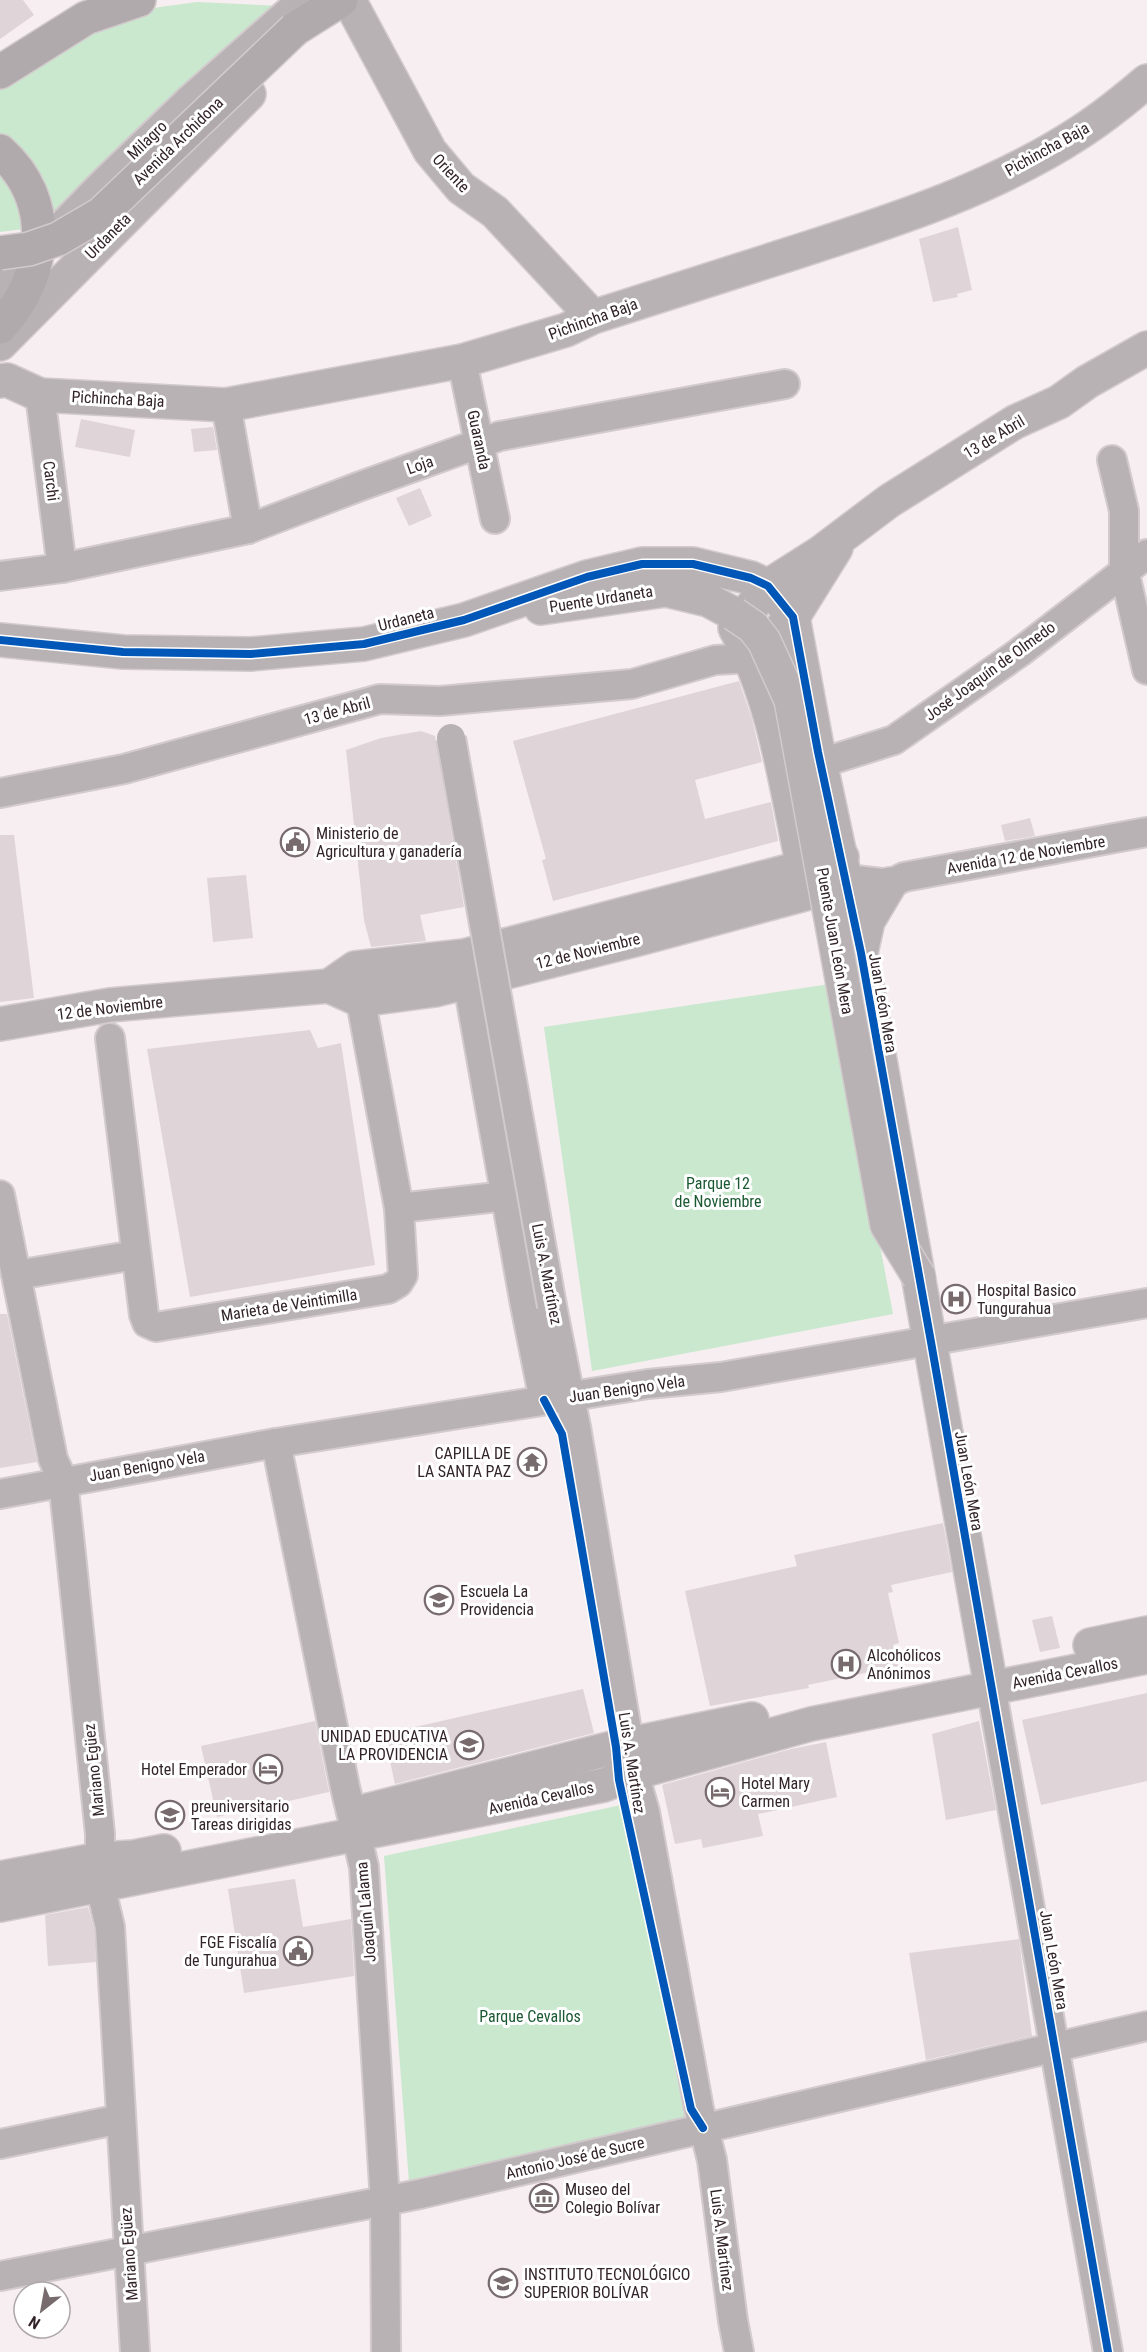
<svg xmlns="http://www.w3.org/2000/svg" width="1147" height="2352" font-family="'Roboto Condensed',sans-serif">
	<rect width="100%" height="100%" fill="#f6eef0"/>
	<g fill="#c9e8ce">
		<polygon points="197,2 304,7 55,225 0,232 0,85 86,28 138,10"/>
		<polygon points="830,984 893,1314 592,1371 544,1027"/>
		<polygon points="626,1804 686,2125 409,2182 384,1856"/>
	</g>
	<g fill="#dfd5d8">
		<polygon points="0,0 23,0 34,15 0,39"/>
		<polygon points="958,227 972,290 957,294 958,297 933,302 919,239"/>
		<polygon points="81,419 135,430 130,457 75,447"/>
		<polygon points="213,427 217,450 194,452 191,429"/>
		<polygon points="420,488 432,516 409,526 396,498"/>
		<polygon points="739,681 752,719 762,762 695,780 705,819 771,802 778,841 553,901 542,860 546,859 513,741"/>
		<polygon points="421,731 435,736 464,907 420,915 426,941 371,947 364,920 346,750 381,738"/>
		<polygon points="1030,818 1035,836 1005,841 1001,825"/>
		<polygon points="0,835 14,835 34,998 0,1002"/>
		<polygon points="246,875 253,938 213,942 207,878"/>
		<polygon points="310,1030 318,1048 341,1043 375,1265 190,1297 147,1049"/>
		<polygon points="0,1314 7,1314 37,1462 0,1468"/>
		<polygon points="943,1523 952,1572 891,1585 893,1592 888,1593 899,1643 893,1645 898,1666 808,1685 809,1688 710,1706 685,1591 797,1566 794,1555"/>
		<polygon points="1052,1616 1060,1648 1040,1652 1032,1620"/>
		<polygon points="583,1689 594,1733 395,1784 384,1734"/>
		<polygon points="1147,1693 1147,1781 1041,1805 1022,1720"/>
		<polygon points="315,1721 329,1792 217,1817 201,1746"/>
		<polygon points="979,1721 996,1810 946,1820 932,1734"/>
		<polygon points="826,1742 837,1797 758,1814 763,1836 703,1848 701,1839 675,1844 662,1785 791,1749"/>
		<polygon points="295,1879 303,1927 351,1919 354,1976 244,1993 228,1889"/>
		<polygon points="88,1907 94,1929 96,1962 48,1966 45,1915"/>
		<polygon points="1019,1939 1032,2036 926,2060 909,1953"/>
	</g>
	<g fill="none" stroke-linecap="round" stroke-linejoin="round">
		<g stroke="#d2cacd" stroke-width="32">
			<g id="minor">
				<polyline points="0,289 103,183 189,100 302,0"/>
				<polyline points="462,361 495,519"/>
				<polyline points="40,395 62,568"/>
				<polyline points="226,405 248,529"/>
				<polyline points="1112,460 1124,511 1124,570 1147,670"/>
				<polyline points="0,576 62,568 248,529 358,487 500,436 785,384"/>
				<polyline points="821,763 894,740 1020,652 1147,554"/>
				<polyline points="0,793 124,769 380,699 440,701 632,684 715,660 752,658"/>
				<polyline points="846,879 890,884 904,877 1147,832"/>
				<polyline points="464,961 525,1305 544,1400"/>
				<polyline points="110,1038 144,1315 147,1323 156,1327 388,1289 398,1283 403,1275 399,1208 357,980"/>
				<polyline points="0,1195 53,1459 63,1481 70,1545 100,1834 100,1885 110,1927 135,2352"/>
				<polyline points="399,1208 506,1196"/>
				<polyline points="17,1275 135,1255"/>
				<polyline points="552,1306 576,1427 634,1773 645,1812 699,2109 712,2160 733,2321 739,2352"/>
				<polyline points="276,1443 345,1787 364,1867 385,2201 386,2352"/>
				<polyline points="0,1494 276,1443 648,1384 721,1377 1147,1303"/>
				<polyline points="991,1687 1108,2352"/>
				<polyline points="0,2144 120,2119"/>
				<polyline points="0,2276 420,2194 1147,2026"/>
			</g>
		</g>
		<g stroke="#d2cacd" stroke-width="36">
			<g id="tertiary">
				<polyline points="349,0 430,151 461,188 495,212 593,317"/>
				<polyline points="0,344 249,94"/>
				<path d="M0 381 7 380 40 395 226 405 462 361 566 330 593 317C659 296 726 275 793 253 892 221 994 189 1082 131 1105 116 1126 99 1147 81"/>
				<polyline points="541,608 666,590 708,600 734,614"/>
				<polyline points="779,631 793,617 836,548"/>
				<polyline points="0,640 123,652 251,654 364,644 464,620 587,577 642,564 693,564 751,578 768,586 793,617 818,752 861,953 991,1687"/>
				<path d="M803 867C786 787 775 700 735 628L768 586 820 553 889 501 1015 422 1059 402 1087 382 1147 348"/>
				<polyline points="862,948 868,921 890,884"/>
				<polyline points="329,986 360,1000 435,990 642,938 812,892 846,879"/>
				<polyline points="0,1024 110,1005 329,986 355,968 464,956 842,857"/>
			</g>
		</g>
		<g stroke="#d2cacd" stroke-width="36">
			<g id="secondary">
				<polyline points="1090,1645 1147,1633"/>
				<polyline points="365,1811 616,1747 752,1719"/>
				<polyline points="0,1878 100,1859 134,1857 164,1851"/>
				<polyline points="0,1905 604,1785 634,1773 811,1724 1147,1657"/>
			</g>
		</g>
		<g stroke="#d2cacd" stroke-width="36">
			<g id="primary">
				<polyline points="295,29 341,0"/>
				<polyline points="0,72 86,18 139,0"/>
				<path d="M0 151C55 200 48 275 0 327"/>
			</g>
		</g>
		<use href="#minor" stroke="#b8b2b4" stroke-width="28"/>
		<use href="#tertiary" stroke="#b8b2b4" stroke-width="33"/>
		<use href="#secondary" stroke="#b9b2b4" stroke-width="33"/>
		<use href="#primary" stroke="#b1aaac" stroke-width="33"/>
		<g stroke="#d2cacd" stroke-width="32" stroke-linecap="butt">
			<polyline id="minor-bridge" points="451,738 552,1306"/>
		</g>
		<g stroke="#d2cacd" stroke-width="36" stroke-linecap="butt">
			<polyline id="tertiary-bridge" points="734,614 753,627 764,641 791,700 887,1225 919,1277"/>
		</g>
		<g stroke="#d2cacd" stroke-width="36" stroke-linecap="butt">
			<polyline id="primary-bridge" points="0,253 29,249 58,239 101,214 295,29"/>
		</g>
		<use href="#minor-bridge" stroke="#b8b2b4" stroke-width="28"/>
		<use href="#tertiary-bridge" stroke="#b8b2b4" stroke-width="33"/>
		<use href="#primary-bridge" stroke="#b1aaac" stroke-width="33"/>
		<g stroke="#fff" stroke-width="11">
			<g id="cycleway">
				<polyline points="0,640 123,652 251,654 364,644 464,620 587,577 642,564 693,564 751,578 768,586 793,617 818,752 861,953 931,1342 1108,2352"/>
				<polyline points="544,1400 562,1434 616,1747 619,1780 691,2109 703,2128"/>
			</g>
		</g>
		<use href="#cycleway" stroke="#0057b8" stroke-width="8"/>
	</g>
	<defs>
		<g id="civic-ring" transform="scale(1.5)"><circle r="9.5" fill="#fff" stroke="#776b6e" stroke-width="1.5"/><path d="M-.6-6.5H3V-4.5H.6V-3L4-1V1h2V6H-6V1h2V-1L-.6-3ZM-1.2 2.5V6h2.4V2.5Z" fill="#776b6e"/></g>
		<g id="hospital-ring" transform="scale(1.5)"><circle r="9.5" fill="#fff" stroke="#776b6e" stroke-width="1.5"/><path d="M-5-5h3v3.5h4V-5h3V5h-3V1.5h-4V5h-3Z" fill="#776b6e"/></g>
		<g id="temple-ring" transform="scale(1.5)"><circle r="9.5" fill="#fff" stroke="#776b6e" stroke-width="1.5"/><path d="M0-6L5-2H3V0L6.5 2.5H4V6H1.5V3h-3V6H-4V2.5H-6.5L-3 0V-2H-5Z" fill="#776b6e"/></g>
		<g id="school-ring" transform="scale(1.5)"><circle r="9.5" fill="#fff" stroke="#776b6e" stroke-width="1.5"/><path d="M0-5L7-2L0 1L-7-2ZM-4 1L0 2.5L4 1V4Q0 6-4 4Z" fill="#776b6e"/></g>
		<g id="university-ring" transform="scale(1.5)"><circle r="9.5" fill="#fff" stroke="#776b6e" stroke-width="1.5"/><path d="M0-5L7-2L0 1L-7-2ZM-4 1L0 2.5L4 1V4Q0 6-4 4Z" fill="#776b6e"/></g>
		<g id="hotel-ring" transform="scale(1.5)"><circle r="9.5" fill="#fff" stroke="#776b6e" stroke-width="1.5"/><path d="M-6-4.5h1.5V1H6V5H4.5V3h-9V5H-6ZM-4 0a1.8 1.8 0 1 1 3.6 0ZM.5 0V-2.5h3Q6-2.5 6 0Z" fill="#776b6e"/></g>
		<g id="museum-ring" transform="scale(1.5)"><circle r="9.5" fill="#fff" stroke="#776b6e" stroke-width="1.5"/><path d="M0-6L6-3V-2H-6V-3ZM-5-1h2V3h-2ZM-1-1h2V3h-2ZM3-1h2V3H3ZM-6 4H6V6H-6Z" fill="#776b6e"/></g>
	</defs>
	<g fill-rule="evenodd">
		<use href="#civic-ring" x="295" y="842"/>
		<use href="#hospital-ring" x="956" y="1299"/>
		<use href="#temple-ring" x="532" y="1462"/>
		<use href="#school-ring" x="439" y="1600"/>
		<use href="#hospital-ring" x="846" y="1664"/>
		<use href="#university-ring" x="469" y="1745"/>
		<use href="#hotel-ring" x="268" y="1769"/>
		<use href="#hotel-ring" x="720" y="1792"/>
		<use href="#school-ring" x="170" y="1815"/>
		<use href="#civic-ring" x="298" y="1951"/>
		<use href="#museum-ring" x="544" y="2198"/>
		<use href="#university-ring" x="503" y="2283"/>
	</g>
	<g text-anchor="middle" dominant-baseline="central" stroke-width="6" stroke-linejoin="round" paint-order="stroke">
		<g font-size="16" fill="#322428" stroke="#fff">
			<text transform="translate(147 140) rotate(-44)">Milagro</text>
			<text transform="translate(178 141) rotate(-44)">Avenida Archidona</text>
			<text transform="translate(1047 149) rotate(-29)">Pichincha Baja</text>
			<text transform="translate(451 173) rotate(47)">Oriente</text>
			<text transform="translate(108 236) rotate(-45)">Urdaneta</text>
			<text transform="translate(593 319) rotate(-20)">Pichincha Baja</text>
			<text transform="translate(118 399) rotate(3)">Pichincha Baja</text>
			<text transform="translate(994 437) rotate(-31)">13 de Abril</text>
			<text transform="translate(479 440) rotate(78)">Guaranda</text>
			<text transform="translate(420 465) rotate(-19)">Loja</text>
			<text transform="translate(51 481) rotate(83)">Carchi</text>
			<text transform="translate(601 599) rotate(-9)">Puente Urdaneta</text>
			<text transform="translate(406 619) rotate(-14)">Urdaneta</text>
			<text transform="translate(990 671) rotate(-36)">José Joaquín de Olmedo</text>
			<text transform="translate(337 711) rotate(-15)">13 de Abril</text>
			<text transform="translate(1026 855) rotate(-10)">Avenida 12 de Noviembre</text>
			<text transform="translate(835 941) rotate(80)">Puente Juan León Mera</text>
			<text transform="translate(588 951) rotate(-14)">12 de Noviembre</text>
			<text transform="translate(883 1003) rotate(80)">Juan León Mera</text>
			<text transform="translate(110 1008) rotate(-7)">12 de Noviembre</text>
			<text transform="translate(547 1274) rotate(79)">Luis A. Martínez</text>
			<text transform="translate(289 1305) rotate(-9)">Marieta de Veintimilla</text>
			<text transform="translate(627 1389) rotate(-8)">Juan Benigno Vela</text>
			<text transform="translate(147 1466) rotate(-10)">Juan Benigno Vela</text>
			<text transform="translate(969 1481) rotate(80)">Juan León Mera</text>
			<text transform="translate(1065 1673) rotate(-11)">Avenida Cevallos</text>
			<text transform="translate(632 1763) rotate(81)">Luis A. Martínez</text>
			<text transform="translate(94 1770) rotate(-96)">Mariano Egüez</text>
			<text transform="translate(541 1798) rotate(-12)">Avenida Cevallos</text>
			<text transform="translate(366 1912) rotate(-95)">Joaquín Lalama</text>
			<text transform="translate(1054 1960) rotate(80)">Juan León Mera</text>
			<text transform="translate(575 2158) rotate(-13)">Antonio José de Sucre</text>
			<text transform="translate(722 2240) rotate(83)">Luis A. Martínez</text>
			<text transform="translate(129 2254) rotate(-94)">Mariano Egüez</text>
		</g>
		<g font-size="16" fill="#322428" stroke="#fff" text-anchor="start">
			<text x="316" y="833">Ministerio de<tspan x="316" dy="18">Agricultura y ganadería</tspan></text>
			<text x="977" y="1290">Hospital Basico<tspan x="977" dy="18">Tungurahua</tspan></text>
			<text x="511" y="1453" text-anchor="end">CAPILLA DE<tspan x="511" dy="18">LA SANTA PAZ</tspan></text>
			<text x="460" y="1591">Escuela La<tspan x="460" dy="18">Providencia</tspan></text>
			<text x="867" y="1655">Alcohólicos<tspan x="867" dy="18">Anónimos</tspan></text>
			<text x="448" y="1736" text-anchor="end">UNIDAD EDUCATIVA<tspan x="448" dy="18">LA PROVIDENCIA</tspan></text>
			<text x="247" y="1769" text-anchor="end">Hotel Emperador</text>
			<text x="741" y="1783">Hotel Mary<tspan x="741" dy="18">Carmen</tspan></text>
			<text x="191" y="1806">preuniversitario<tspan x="191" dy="18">Tareas dirigidas</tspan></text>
			<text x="277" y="1942" text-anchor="end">FGE Fiscalía<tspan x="277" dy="18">de Tungurahua</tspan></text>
			<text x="565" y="2189">Museo del<tspan x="565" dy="18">Colegio Bolívar</tspan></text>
			<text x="524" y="2274">INSTITUTO TECNOLÓGICO<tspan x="524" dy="18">SUPERIOR BOLÍVAR</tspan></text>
		</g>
		<g font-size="16" fill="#1a5831" stroke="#fff">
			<text x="718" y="1183">Parque 12<tspan x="718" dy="18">de Noviembre</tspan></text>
			<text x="530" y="2016">Parque Cevallos</text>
		</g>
	</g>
	<g transform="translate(42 2310) rotate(211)"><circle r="28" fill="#ffffff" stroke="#ada7a9" stroke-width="1.5"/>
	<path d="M0-4.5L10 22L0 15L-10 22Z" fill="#776b6e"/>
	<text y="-9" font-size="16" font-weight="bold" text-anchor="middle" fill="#322428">N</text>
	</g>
</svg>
